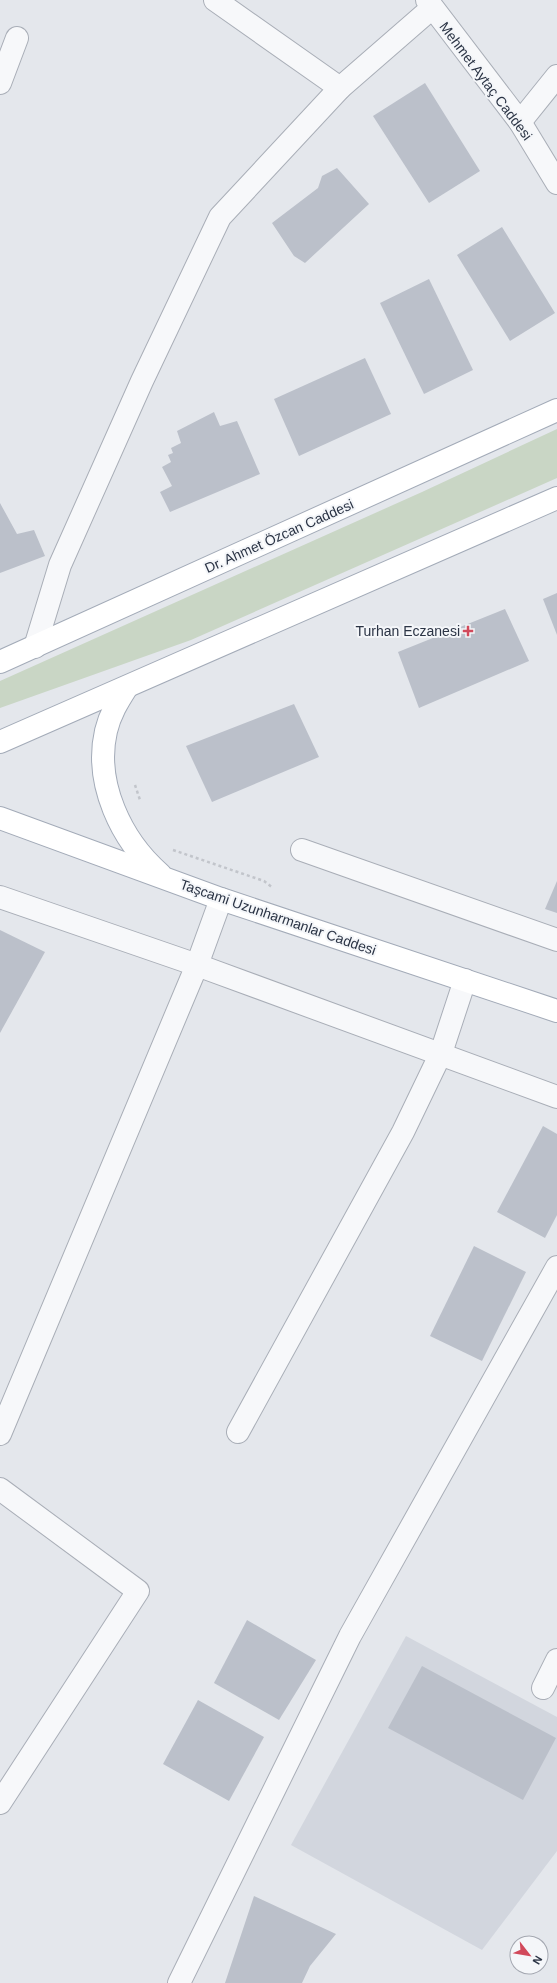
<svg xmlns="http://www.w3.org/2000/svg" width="557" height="1983" font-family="Arial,sans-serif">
	<rect width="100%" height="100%" fill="#e4e7ec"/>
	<polygon fill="#d2d6de" points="406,1636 557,1717 557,1851 482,1950 291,1845"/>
	<polygon fill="#c9d6c5" points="557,429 557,478 191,640 0,708 0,681 422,492"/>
	<g fill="#bbc0ca">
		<polygon points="425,83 480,171 429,203 373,116"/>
		<polygon points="337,168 369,204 305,263 294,256 272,223 318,188 322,176"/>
		<polygon points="502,227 555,313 510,341 457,255"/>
		<polygon points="429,279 473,370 424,394 380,303"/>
		<polygon points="365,358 391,414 299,456 274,399"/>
		<polygon points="214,412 220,426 237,421 260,474 170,512 160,492 172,486 162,467 171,462 168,455 173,453 171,448 181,443 177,431"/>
		<polygon points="0,503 17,534 34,530 45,556 0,573"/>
		<polygon points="557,593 557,635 543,599"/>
		<polygon points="505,609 529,661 419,708 398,652"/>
		<polygon points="294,704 319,757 212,802 186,746"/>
		<polygon points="557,881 557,913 545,909"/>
		<polygon points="0,930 45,952 0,1033"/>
		<polygon points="543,1126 557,1134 557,1215 545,1238 497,1212"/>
		<polygon points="474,1246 526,1272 482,1361 430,1336"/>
		<polygon points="247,1620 316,1660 279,1720 214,1683"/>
		<polygon points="422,1666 556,1738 523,1800 388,1728"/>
		<polygon points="198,1700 264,1737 229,1801 163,1764"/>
		<polygon points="254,1896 336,1934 310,1966 302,1983 225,1983"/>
	</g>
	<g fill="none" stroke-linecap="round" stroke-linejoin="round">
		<g stroke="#a9aeb7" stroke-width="24">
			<g id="minor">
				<polyline points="215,0 340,88"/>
				<polyline points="427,0 520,122 557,183"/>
				<polyline points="0,83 17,38"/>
				<polyline points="520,122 557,76"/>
				<polyline points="35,647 60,565 142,381 220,217 340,88 432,8"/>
				<polyline points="302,850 557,940"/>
				<polyline points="0,897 197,965 557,1097"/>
				<polyline points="238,1432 403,1132 441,1053 465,980"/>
				<polyline points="0,1434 197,965 221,899"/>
				<polyline points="0,1489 138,1591 0,1803"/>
				<polyline points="543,1688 557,1660"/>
				<polyline points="179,1983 350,1636 557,1267"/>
			</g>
		</g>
		<g stroke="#a3abb8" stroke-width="24">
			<g id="major">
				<polyline points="0,662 557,410"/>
				<path d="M127 687C118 701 110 714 106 731 94 783 121 840 160 874"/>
				<polyline points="0,742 557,498"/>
				<polyline points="0,818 221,899 557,1011"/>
			</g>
		</g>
		<g stroke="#c2c5cb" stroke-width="2.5" stroke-dasharray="3 3" stroke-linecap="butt">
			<polyline points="135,785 140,800"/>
			<polyline points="173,850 264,881 273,888"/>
		</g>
		<use href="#minor" stroke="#f7f8fa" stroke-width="22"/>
		<use href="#major" stroke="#fff" stroke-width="22"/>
	</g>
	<path fill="#d1495b" stroke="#f4f6f9" stroke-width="1.5" d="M466 625h4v4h4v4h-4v4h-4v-4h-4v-4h4z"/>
	<g text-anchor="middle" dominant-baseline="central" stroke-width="4" stroke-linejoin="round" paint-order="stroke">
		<g font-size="14" fill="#2b3445" stroke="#f4f6f9">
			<text transform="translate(486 81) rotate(53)">Mehmet Aytaç Caddesi</text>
			<text transform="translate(279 536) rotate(-24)">Dr. Ahmet Özcan Caddesi</text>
			<text transform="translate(278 917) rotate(19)">Taşcami Uzunharmanlar Caddesi</text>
		</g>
		<g font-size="14" fill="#2b3445" stroke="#f4f6f9" text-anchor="end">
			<text x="460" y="631">Turhan Eczanesi</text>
		</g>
	</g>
	<g transform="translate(529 1955) rotate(121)"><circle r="19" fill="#f4f6f9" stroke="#a4a8b1"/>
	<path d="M0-3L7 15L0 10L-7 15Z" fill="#d1495b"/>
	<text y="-6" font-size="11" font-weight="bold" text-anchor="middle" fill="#2b3445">N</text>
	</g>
</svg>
